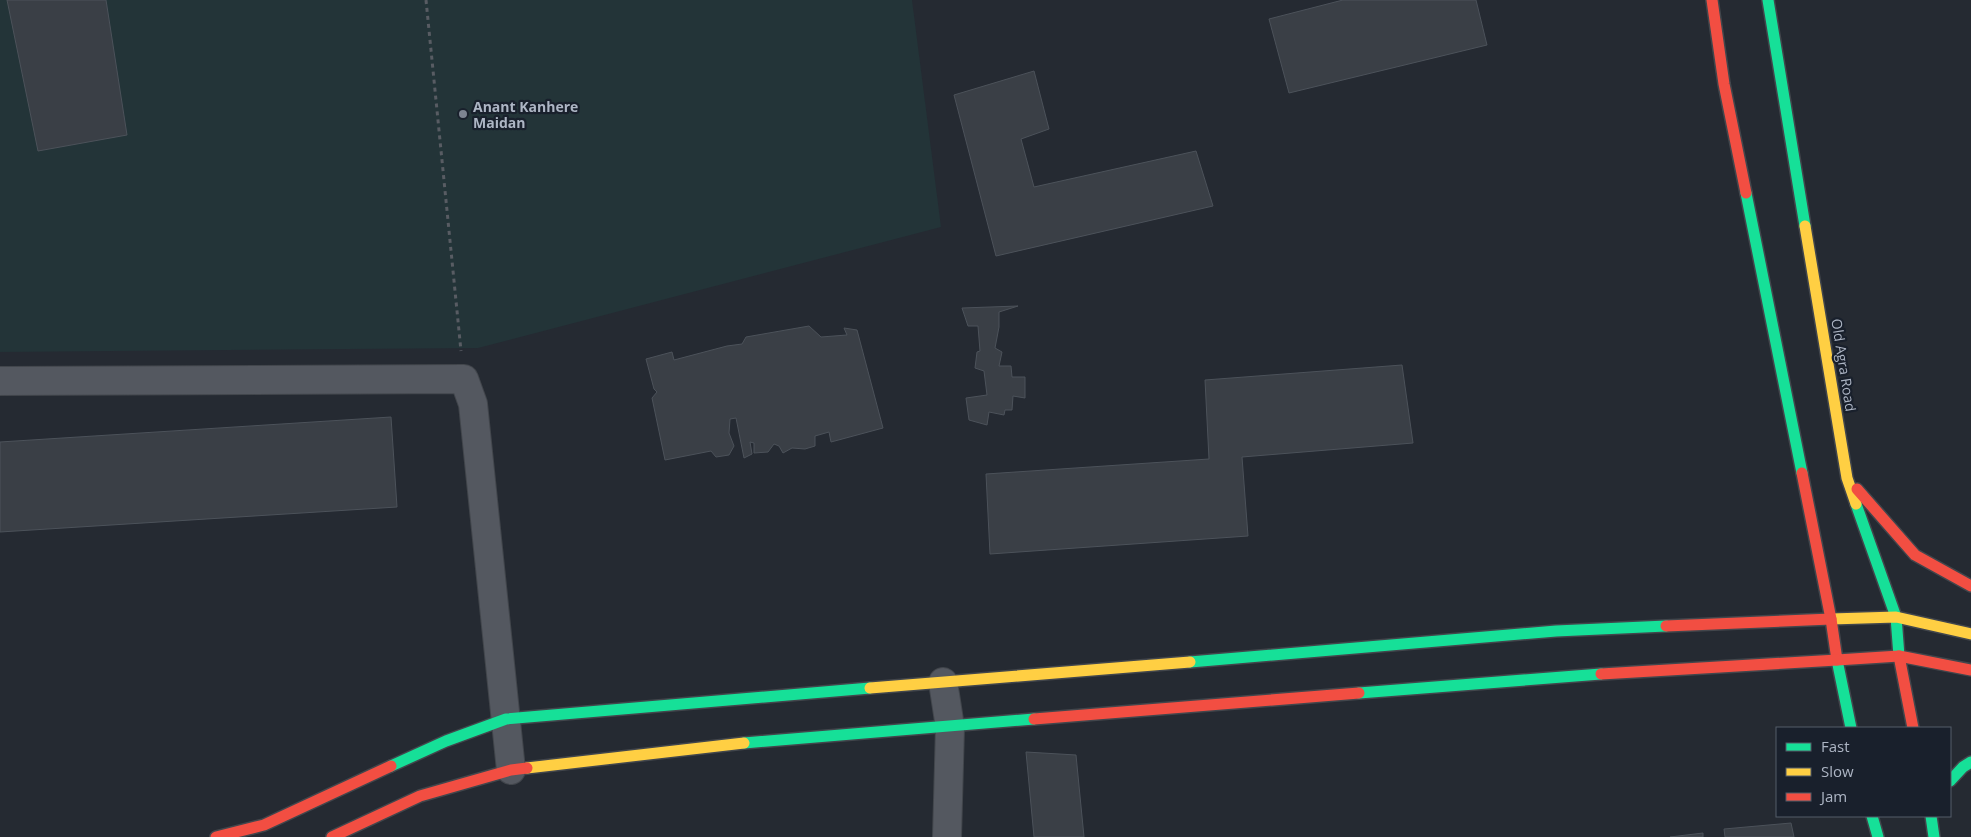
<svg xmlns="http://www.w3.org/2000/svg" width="1971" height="837" font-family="'Open Sans',sans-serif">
	<rect width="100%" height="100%" fill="#252a32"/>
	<polygon fill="#233438" points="0,0 912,0 941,227 478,348 0,352"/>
	<g fill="#3a3f46" stroke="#4c525a">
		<polygon points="7,0 106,0 127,135 38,151"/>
		<polygon points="1343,0 1476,0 1487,45 1289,93 1269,19"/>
		<polygon points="1034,71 1049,129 1021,139 1034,187 1196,151 1213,206 996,256 954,95"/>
		<polygon points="1018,306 999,312 999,327 995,348 1002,352 999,366 1011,366 1012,377 1025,377 1025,398 1013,396 1012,410 1005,410 1004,415 989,412 987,425 969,420 966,398 987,395 984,371 975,368 977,352 980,351 978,326 968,326 962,308"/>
		<polygon points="809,326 821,337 847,335 844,328 857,330 883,428 831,442 829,432 815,436 815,446 805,449 792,448 783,453 779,446 774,444 768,452 754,453 754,443 750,442 752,454 744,458 736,418 730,419 729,433 734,446 729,455 716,457 711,451 665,460 652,398 657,392 654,389 646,359 672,352 674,360 727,346 742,344 746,337"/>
		<polygon points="1402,365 1413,443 1242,457 1248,536 990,554 986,474 1209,459 1205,380"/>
		<polygon points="391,417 397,507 0,532 0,442"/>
		<polygon points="1026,752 1076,755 1084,837 1034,837"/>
		<polygon points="1791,823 1794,837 1725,837 1724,829"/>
		<polygon points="1703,833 1703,837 1670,837"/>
	</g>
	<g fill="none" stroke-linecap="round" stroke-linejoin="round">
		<g stroke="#42464c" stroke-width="30">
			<g id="street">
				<polyline points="0,381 464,379 473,404 511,770"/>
				<polyline points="943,682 950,727 947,837"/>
			</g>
		</g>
		<g stroke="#42464c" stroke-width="14">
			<g id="fast">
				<polyline points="1768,0 1805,226"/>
				<polyline points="1746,193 1802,473"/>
				<polyline points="1856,504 1896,617 1899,656"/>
				<polyline points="1837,660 1851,728"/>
				<polyline points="1190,662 1556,631 1666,626"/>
				<polyline points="1359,693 1601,674"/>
				<polyline points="744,743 1034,719"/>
				<polyline points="391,766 446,741 506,719 870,688"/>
				<polyline points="1950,781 1963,767 1971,762"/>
				<polyline points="1872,816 1878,837"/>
				<polyline points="1931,816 1934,837"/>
			</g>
		</g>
		<g stroke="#42464c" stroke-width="14">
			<g id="slow">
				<polyline points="1805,226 1847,478 1856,504"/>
				<polyline points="1831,619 1896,617 1971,634"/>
				<polyline points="870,688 1190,662"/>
				<polyline points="527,768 744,743"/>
			</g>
		</g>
		<g stroke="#42464c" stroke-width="14">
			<g id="jam">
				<polyline points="1712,0 1724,84 1746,193"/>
				<polyline points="1802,473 1831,619 1837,660 1899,656 1971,670"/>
				<polyline points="1857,489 1915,555 1971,586"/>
				<polyline points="1666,626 1831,619"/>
				<polyline points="1899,656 1913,728"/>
				<polyline points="1601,674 1837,660"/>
				<polyline points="1034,719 1359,693"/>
				<polyline points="216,837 264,825 391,766"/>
				<polyline points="332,837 420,796 511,770 527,768"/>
			</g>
		</g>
		<polyline stroke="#585c63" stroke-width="3" stroke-dasharray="4 4" stroke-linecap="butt" points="426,0 461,351"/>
		<use href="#street" stroke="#545860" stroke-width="28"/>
		<use href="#fast" stroke="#16e098" stroke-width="11"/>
		<use href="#slow" stroke="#ffcf43" stroke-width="11"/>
		<use href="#jam" stroke="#f24e42" stroke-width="11"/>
	</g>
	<circle fill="#7d8491" stroke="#19202c" stroke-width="2" cx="463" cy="114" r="5"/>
	<g text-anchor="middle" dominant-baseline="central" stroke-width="4.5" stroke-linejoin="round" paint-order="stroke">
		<g font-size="14" font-weight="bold" fill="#adb5c4" stroke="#19202c" text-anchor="start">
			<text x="473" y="106">Anant Kanhere<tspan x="473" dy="16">Maidan</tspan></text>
		</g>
		<g font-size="14" fill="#adb5c4" stroke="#19202c">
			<text transform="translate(1844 365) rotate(81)">Old Agra Road</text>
		</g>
	</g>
	<rect x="1776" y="727" width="175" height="90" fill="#19202c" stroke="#545c69"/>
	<rect x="1786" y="743" width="25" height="8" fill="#16e098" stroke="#545c69"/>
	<text x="1821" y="752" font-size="15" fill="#adb5c4">Fast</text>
	<rect x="1786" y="768" width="25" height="8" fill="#ffcf43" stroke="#545c69"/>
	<text x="1821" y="777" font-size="15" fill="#adb5c4">Slow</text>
	<rect x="1786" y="793" width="25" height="8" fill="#f24e42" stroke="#545c69"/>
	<text x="1821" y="802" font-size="15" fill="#adb5c4">Jam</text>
</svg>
